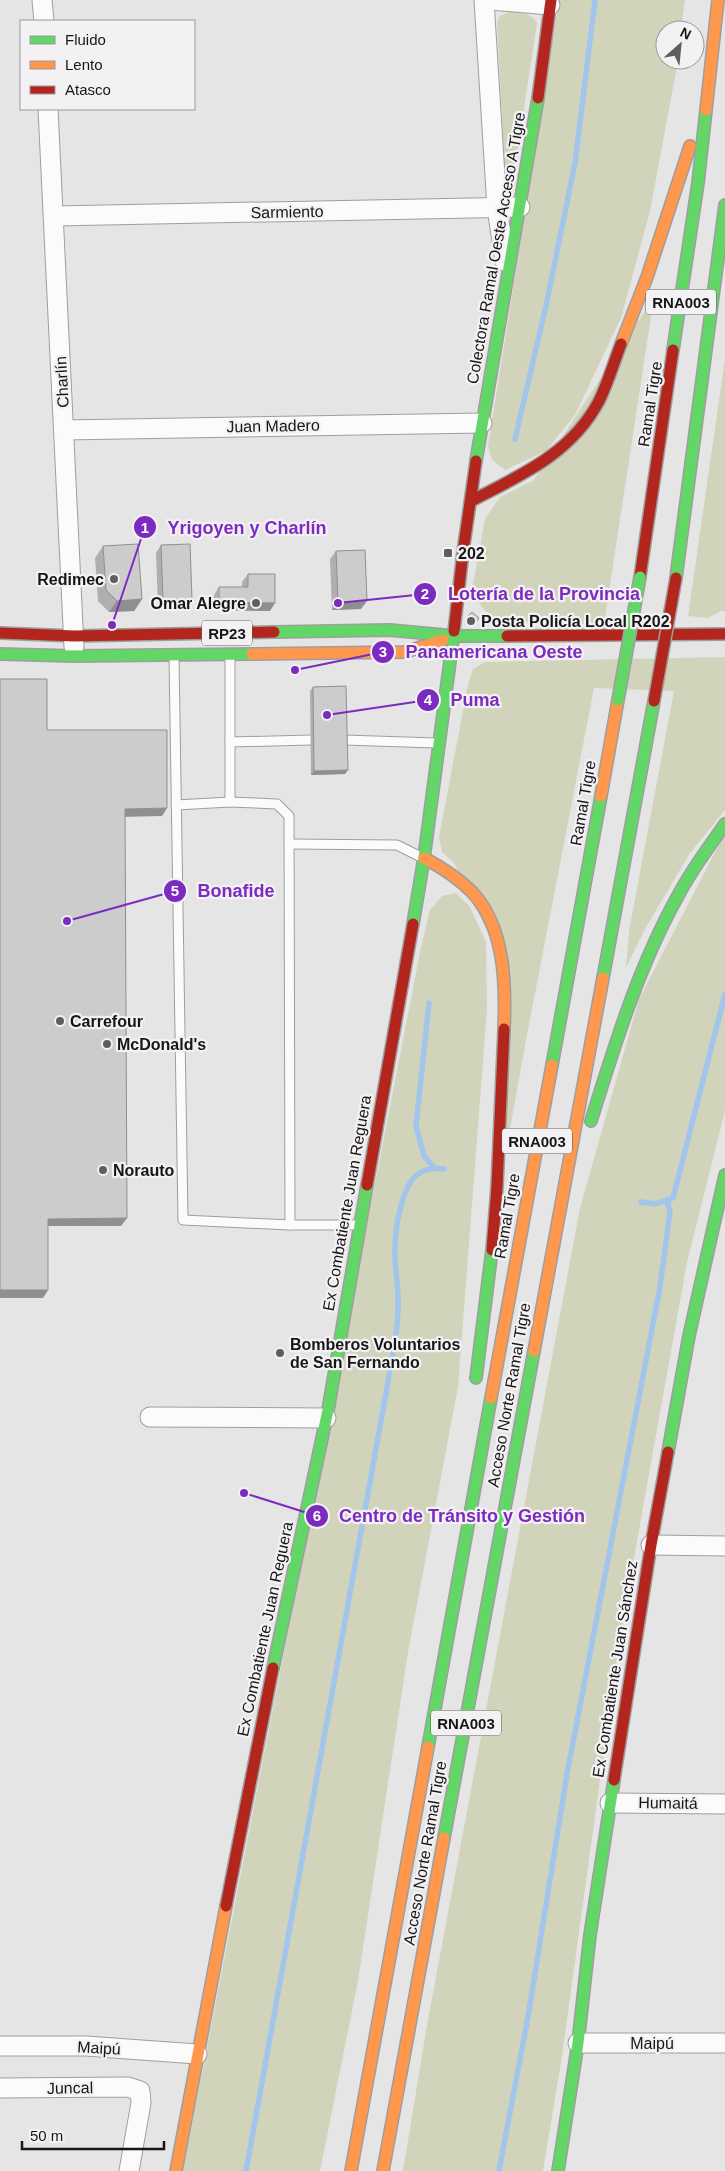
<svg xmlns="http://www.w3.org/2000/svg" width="725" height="2171" font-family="Arial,sans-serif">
	<rect width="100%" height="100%" fill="#e6e5e6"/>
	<g fill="#d1d4ba">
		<polygon points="559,0 685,0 681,30 665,30 665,60 678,61 650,211 621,318 575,415 546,451 505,470 492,460 488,446"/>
		<path d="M511 11C522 12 531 13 537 23L513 181 509 182 505 176 497 22 500 16Z"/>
		<polygon points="654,297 604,624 513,622 494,619 481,606 472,590 485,519 500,497 534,480"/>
		<polygon points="725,359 725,611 721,611 708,618 688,616"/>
		<polygon points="725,657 725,810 690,853 645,929 626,968 629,931 674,691 594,688 526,1040 500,1184 508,974 454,863 442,852 439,837 468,685 473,669 485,662"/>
		<polygon points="725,833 725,1111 687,1262 619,1642 562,2056 543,2171 403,2171 427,2025 580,1208 639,999"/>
		<polygon points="456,893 470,907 486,942 487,1009 458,1387 408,1652 358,1981 320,2171 183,2171 421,947 430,910 442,896"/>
	</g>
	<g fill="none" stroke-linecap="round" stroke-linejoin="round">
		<g stroke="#a2c6eb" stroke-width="5.5">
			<polyline points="515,439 546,306 575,163 595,0"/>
			<polyline points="429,1003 416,1126 424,1156 435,1168"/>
			<polyline points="641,1202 655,1204 673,1198 725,994"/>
			<path d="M246 2171 386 1393C391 1362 399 1329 398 1298 398 1281 394 1265 395 1248 395 1229 402 1185 418 1174 426 1168 435 1168 444 1169"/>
			<polyline points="499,2171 528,2017 567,1774 660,1287 670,1212 667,1201"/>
		</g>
		<g stroke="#9f9e9f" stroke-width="11">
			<g id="lane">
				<polyline points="174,658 183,1220 290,1225 289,816 277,804 230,802 230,656"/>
				<polyline points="344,740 436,743"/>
				<polyline points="230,742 311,740"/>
				<polyline points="176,805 230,802"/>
				<polyline points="290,844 397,845 421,857"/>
				<polyline points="290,1225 357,1225"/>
			</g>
		</g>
		<g stroke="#9f9e9f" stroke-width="21">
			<g id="street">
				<polyline points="42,0 44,21"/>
				<polyline points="484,0 497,208 505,261"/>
				<polyline points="491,0 550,5"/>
				<polyline points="48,109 74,647"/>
				<polyline points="54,216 520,207"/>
				<polyline points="64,430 482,423"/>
				<polyline points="150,1417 326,1418"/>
				<polyline points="651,1545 725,1546"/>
				<polyline points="610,1803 725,1804"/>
				<polyline points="578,2043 725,2043"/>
				<polyline points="0,2046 86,2046 197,2054"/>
				<polyline points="0,2088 128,2087 140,2091 141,2103 129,2171"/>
			</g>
		</g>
		<g stroke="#9f9e9f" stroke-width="14">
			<g id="fast">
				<polyline points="673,350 698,183 706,110"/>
				<polyline points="476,461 538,98"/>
				<polyline points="676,578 725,205"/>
				<polyline points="274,632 390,630 454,636 507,636"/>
				<polyline points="0,654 74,656 252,654"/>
				<polyline points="413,924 424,858 454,631"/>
				<polyline points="603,978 654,701"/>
				<polyline points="552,1065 601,796"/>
				<path d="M591 1121C615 1044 639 965 679 894 692 869 709 847 725 824"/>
				<polyline points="476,1378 492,1250"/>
				<polyline points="668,1452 689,1336 725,1175"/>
				<polyline points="273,1668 328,1410 367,1185"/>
				<polyline points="428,1747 491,1398"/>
				<polyline points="444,1838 534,1351"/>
				<polyline points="558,2171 578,2043 590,1935 614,1780"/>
			</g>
		</g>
		<g stroke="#9f9e9f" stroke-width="14">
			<g id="slow">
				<polyline points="706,110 718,0"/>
				<polyline points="621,344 647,277 690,146"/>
				<polyline points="252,654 405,652 443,640"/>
				<polyline points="601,796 618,700"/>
				<path d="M424 858C441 867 457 877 471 891 505 926 506 983 504 1029"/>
				<polyline points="534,1351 603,978"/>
				<polyline points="491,1398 552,1065"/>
				<polyline points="176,2171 226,1906"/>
				<polyline points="351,2171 428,1747"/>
				<polyline points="383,2171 444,1838"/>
			</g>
		</g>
		<g stroke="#9f9e9f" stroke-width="14">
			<g id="jam">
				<polyline points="538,98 551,0"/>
				<path d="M471 501C521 475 571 454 599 401 608 383 614 362 621 344"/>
				<polyline points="640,577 673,350"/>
				<polyline points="454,631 463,552 476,461"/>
				<polyline points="0,633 74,636 274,632"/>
				<polyline points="507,636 725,634"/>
				<polyline points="367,1185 413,924"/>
				<polyline points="492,1250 497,1187 504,1029"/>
				<polyline points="614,1780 651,1545 668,1452"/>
				<polyline points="226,1906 273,1668"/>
			</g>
		</g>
		<use href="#lane" stroke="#fbfbfb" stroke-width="9"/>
		<use href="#street" stroke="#fbfbfb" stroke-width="19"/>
		<use href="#fast" stroke="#63d668" stroke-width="11"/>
		<use href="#slow" stroke="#ff974d" stroke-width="11"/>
		<use href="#jam" stroke="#b3261e" stroke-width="11"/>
		<g stroke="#9f9e9f" stroke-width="14" stroke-linecap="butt">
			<polyline id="fast-bridge" points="618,700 640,577"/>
		</g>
		<g stroke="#9f9e9f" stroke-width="14" stroke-linecap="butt">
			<polyline id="jam-bridge" points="654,701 676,578"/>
		</g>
		<use href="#fast-bridge" stroke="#63d668" stroke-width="11"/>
		<use href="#jam-bridge" stroke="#b3261e" stroke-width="11"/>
	</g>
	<g fill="#afafb0">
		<polygon points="161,545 192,599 186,607 158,608 156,553"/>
		<polygon points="103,546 142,599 134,611 109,612 98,601 95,558"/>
		<polygon points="336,551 361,609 332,610 330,559"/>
		<polygon points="248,574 270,611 213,610 214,595 219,587 242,587 242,582"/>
		<polygon points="468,616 479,618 473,626 466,620"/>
		<polygon points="313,687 345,774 311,775 310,691"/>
	</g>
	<g fill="#8f8f90">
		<polygon points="142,599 134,611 109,612 117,601"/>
		<polygon points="192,599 186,607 158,608 163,600"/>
		<polygon points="367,601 361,609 332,610 338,602"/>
		<polygon points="219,602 275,603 270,611 213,610"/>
		<polygon points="348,770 345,774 311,775 314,771"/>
		<polygon points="167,808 162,816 119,817 125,809"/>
		<polygon points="127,1218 121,1226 42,1226 48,1219"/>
		<polygon points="0,1290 48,1290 43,1298 0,1298"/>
	</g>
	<g fill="#cccccd" stroke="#8f8f90">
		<polygon points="138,544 142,599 117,601 106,590 103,546"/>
		<polygon points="190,544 192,599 163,600 161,545"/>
		<polygon points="365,550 367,601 338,602 336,551"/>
		<polygon points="248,574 275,574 275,603 219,602 219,587 248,587"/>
		<polygon points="472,612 479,618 476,622 468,616"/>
		<polygon points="0,679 47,679 47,730 167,730 167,808 125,809 127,1218 48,1219 48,1290 0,1290"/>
		<polygon points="346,686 348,770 314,771 313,687"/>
	</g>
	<g fill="#5f5e5f" stroke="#f4f1f4" stroke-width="2">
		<rect x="443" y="548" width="10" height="10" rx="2.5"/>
		<circle cx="114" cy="579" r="5"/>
		<circle cx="256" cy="603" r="5"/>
		<circle cx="471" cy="621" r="5"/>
		<circle cx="60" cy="1021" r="5"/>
		<circle cx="107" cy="1044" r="5"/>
		<circle cx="103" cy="1170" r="5"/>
		<circle cx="280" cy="1353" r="5"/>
	</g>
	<g text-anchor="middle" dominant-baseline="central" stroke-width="4.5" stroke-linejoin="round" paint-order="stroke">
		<g fill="#f4f1f4" stroke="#595859" stroke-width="1">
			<rect x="646" y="289.5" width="70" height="25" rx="4"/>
			<rect x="202" y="620.5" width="50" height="25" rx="4"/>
			<rect x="502" y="1128.5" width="70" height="25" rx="4"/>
			<rect x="431" y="1710.5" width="70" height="25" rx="4"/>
		</g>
		<g font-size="15" font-weight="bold" fill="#171617">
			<text x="681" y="302">RNA003</text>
			<text x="227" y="633">RP23</text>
			<text x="537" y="1141">RNA003</text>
			<text x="466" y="1723">RNA003</text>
		</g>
		<g font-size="16" fill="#171617" stroke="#f4f1f4">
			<text transform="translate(287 212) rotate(-1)">Sarmiento</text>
			<text transform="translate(496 248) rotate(-80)">Colectora Ramal Oeste Acceso A Tigre</text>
			<text transform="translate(62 382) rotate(-93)">Charlín</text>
			<text transform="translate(650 404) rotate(-81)">Ramal Tigre</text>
			<text transform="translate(273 426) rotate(-1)">Juan Madero</text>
			<text transform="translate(583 803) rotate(-80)">Ramal Tigre</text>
			<text transform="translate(347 1203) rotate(-80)">Ex Combatiente Juan Reguera</text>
			<text transform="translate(507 1216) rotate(-80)">Ramal Tigre</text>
			<text transform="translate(509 1395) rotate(-80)">Acceso Norte Ramal Tigre</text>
			<text transform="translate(265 1629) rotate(-78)">Ex Combatiente Juan Reguera</text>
			<text transform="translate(615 1669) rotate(-81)">Ex Combatiente Juan Sánchez</text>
			<text transform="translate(668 1803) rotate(1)">Humaitá</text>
			<text transform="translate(425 1853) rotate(-80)">Acceso Norte Ramal Tigre</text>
			<text x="652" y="2043">Maipú</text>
			<text transform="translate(99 2048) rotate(3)">Maipú</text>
			<text transform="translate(70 2088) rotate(-1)">Juncal</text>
		</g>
		<g font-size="16" font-weight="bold" fill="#171617" stroke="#f4f1f4" text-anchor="start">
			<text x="458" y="553">202</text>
			<text x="104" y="579" text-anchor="end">Redimec</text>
			<text x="246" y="603" text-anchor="end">Omar Alegre</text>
			<text x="481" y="621">Posta Policía Local R202</text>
			<text x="70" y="1021">Carrefour</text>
			<text x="117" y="1044">McDonald's</text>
			<text x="113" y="1170">Norauto</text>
			<text x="290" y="1344">Bomberos Voluntarios<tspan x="290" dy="18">de San Fernando</tspan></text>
		</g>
	</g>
	<path fill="none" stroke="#7b2cbf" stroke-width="2" d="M112 625L145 527M338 603L425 594M295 670L383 652M327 715L428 700M67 921L175 891M244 1493L317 1516"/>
	<g fill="#7b2cbf" stroke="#f4f1f4" stroke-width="2">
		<circle cx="112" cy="625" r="5"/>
		<circle cx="338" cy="603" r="5"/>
		<circle cx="295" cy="670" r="5"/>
		<circle cx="327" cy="715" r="5"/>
		<circle cx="67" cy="921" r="5"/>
		<circle cx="244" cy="1493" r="5"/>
		<circle cx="145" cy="527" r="12"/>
		<circle cx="425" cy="594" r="12"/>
		<circle cx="383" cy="652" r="12"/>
		<circle cx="428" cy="700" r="12"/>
		<circle cx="175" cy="891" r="12"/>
		<circle cx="317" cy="1516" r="12"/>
	</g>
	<g font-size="15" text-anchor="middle" font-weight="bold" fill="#fff">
		<text x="145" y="533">1</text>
		<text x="425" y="599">2</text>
		<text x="383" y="657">3</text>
		<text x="428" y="705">4</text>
		<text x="175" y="896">5</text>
		<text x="317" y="1521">6</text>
	</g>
	<g font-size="18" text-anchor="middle" font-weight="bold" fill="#7b2cbf" stroke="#f4f1f4" stroke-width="4.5" stroke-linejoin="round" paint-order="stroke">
		<text x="247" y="534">Yrigoyen y Charlín</text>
		<text x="544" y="600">Lotería de la Provincia</text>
		<text x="494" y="658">Panamericana Oeste</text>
		<text x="475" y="706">Puma</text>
		<text x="236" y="897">Bonafide</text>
		<text x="462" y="1522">Centro de Tránsito y Gestión</text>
	</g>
	<rect x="20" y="20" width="175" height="90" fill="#f4f1f4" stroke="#9c999c"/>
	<rect x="30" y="36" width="25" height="8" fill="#63d668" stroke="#9c999c"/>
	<text x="65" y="45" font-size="15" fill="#171617">Fluido</text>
	<rect x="30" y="61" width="25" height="8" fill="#ff974d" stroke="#9c999c"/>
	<text x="65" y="70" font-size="15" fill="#171617">Lento</text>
	<rect x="30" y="86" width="25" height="8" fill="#b3261e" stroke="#9c999c"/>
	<text x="65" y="95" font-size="15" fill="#171617">Atasco</text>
	<g transform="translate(680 45) rotate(27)"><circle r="24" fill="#f4f1f4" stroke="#9c999c"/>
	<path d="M0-4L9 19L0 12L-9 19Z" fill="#5f5e5f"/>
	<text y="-8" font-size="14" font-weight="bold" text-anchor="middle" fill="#171617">N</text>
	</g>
	<path d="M22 2141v8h142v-8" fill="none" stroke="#171617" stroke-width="2.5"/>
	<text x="30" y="2141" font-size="15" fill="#171617" stroke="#f4f1f4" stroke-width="4" paint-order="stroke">50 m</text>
</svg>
